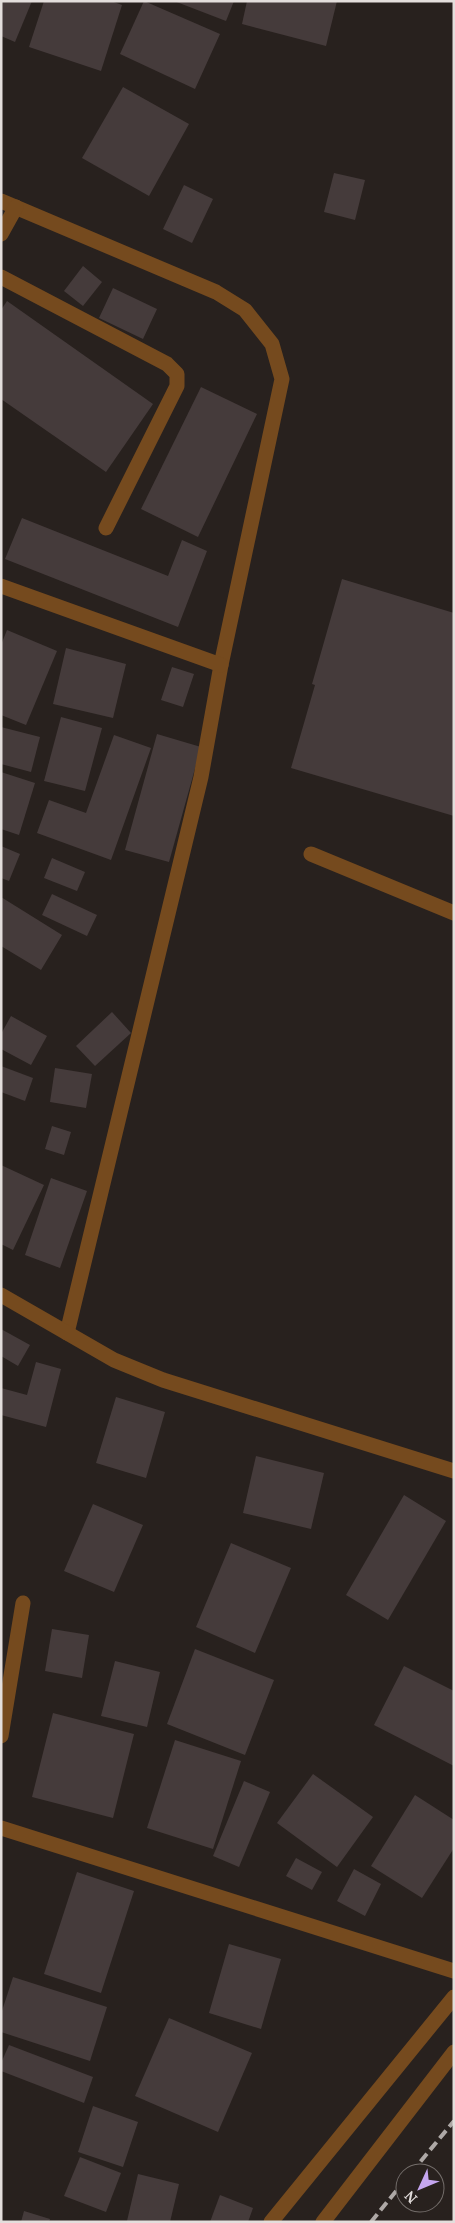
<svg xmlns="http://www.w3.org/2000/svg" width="455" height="2223" font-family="'PT Serif',serif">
	<rect width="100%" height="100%" fill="#28211e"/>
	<g fill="#453b3b">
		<polygon points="1,1 32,1 15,42 1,36"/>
		<polygon points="44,1 111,1 122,5 101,71 29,47"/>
		<polygon points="144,1 220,34 195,89 120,54"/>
		<polygon points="174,1 234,1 226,21"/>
		<polygon points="247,1 337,1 326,46 242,24"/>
		<polygon points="123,87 189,124 149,196 82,158"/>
		<polygon points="334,173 365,180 355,220 324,212"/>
		<polygon points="184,185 213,199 192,243 163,229"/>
		<polygon points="83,266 102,282 83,306 64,291"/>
		<polygon points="113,288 157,309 143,339 99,318"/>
		<polygon points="7,301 153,404 106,472 1,399 1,310"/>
		<polygon points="201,387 257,414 198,537 141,509"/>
		<polygon points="22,518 168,576 182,540 207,551 178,627 5,559"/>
		<polygon points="342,579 454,613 454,816 291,768 315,685 312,684"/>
		<polygon points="7,630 57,651 26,725 1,715 1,645"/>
		<polygon points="66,648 126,664 113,718 53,704"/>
		<polygon points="172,667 194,674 183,707 161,700"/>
		<polygon points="61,717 102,728 85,791 44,781"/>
		<polygon points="1,727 40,737 31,772 1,764"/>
		<polygon points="157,734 201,747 169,862 125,850"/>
		<polygon points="114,735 151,748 111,860 37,833 49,800 86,813"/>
		<polygon points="1,772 35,783 19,835 1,829"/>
		<polygon points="1,846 20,854 9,881 1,878"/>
		<polygon points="52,858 85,872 77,891 44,878"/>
		<polygon points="52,894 97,915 87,936 42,915"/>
		<polygon points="1,897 62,935 41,970 1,946"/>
		<polygon points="112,1012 131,1033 95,1066 76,1046"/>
		<polygon points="11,1016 47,1036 31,1065 1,1049 1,1034"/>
		<polygon points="1,1066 33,1078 25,1101 1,1092"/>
		<polygon points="55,1068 92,1074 86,1108 50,1102"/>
		<polygon points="52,1126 71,1132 64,1155 45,1149"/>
		<polygon points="1,1165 44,1185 13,1250 1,1244"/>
		<polygon points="51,1178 87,1191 60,1268 25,1255"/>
		<polygon points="1,1329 30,1345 18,1366 1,1356"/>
		<polygon points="36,1362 61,1369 46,1427 1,1415 1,1388 27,1395"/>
		<polygon points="116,1397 165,1412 146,1478 96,1463"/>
		<polygon points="256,1456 324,1473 311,1529 243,1513"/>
		<polygon points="404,1495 446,1521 388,1620 346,1595"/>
		<polygon points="93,1504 143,1525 114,1592 64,1571"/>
		<polygon points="231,1543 291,1568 255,1653 196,1627"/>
		<polygon points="52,1629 89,1635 82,1678 45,1671"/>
		<polygon points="195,1649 274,1680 245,1755 167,1724"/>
		<polygon points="115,1661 160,1672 147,1727 101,1716"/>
		<polygon points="404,1666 454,1691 454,1766 374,1725"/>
		<polygon points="53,1713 134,1734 113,1818 32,1797"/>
		<polygon points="175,1740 241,1761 213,1849 147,1828"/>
		<polygon points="313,1774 373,1817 337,1867 277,1823"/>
		<polygon points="244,1781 270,1792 239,1867 213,1856"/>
		<polygon points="415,1795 454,1820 454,1848 422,1898 371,1866"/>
		<polygon points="296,1858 322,1872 312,1890 286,1876"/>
		<polygon points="354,1869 381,1884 365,1916 337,1901"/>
		<polygon points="77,1872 134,1891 101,1993 44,1974"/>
		<polygon points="229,1944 281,1959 261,2029 209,2013"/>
		<polygon points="13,1977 107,2007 90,2061 1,2032 1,2014"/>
		<polygon points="169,2018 252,2053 218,2132 135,2096"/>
		<polygon points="9,2045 93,2077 84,2103 1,2071 1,2063"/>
		<polygon points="93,2106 138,2122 123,2167 78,2152"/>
		<polygon points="80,2157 121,2173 106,2212 64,2196"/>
		<polygon points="138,2174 179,2184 170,2222 127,2221"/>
		<polygon points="220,2195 253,2208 248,2222 210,2222"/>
		<polygon points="24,2211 50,2219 49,2222 21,2222"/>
	</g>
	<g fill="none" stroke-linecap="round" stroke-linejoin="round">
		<g stroke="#754a1e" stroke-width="15">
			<polyline points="1,201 216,292 245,310 272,344 282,379 221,665 201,777 67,1333"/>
			<polyline points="1,234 16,207"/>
			<polyline points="1,277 167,364 177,374 177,386 106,528"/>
			<polyline points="1,586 221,665"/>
			<polyline points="311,854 454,913"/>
			<polyline points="1,1295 114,1360 163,1380 454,1471"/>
			<polyline points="1,1736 23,1603"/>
			<polyline points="1,1828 454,1971"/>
			<polyline points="271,2222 454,1997"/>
			<polyline points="323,2222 454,2052"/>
		</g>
		<g stroke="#aea8a6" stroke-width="4" stroke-dasharray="10 5" stroke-linecap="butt">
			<polyline points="411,2173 454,2121"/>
			<polyline points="371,2222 405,2180"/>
		</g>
	</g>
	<rect width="455" height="2223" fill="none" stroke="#e3dedc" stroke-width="5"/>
	<g transform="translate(420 2188) rotate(226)"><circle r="24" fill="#28211e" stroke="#736d6a"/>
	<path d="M0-4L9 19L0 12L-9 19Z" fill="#c5a6f0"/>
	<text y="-8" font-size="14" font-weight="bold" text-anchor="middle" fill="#e3dedc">N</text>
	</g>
</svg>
